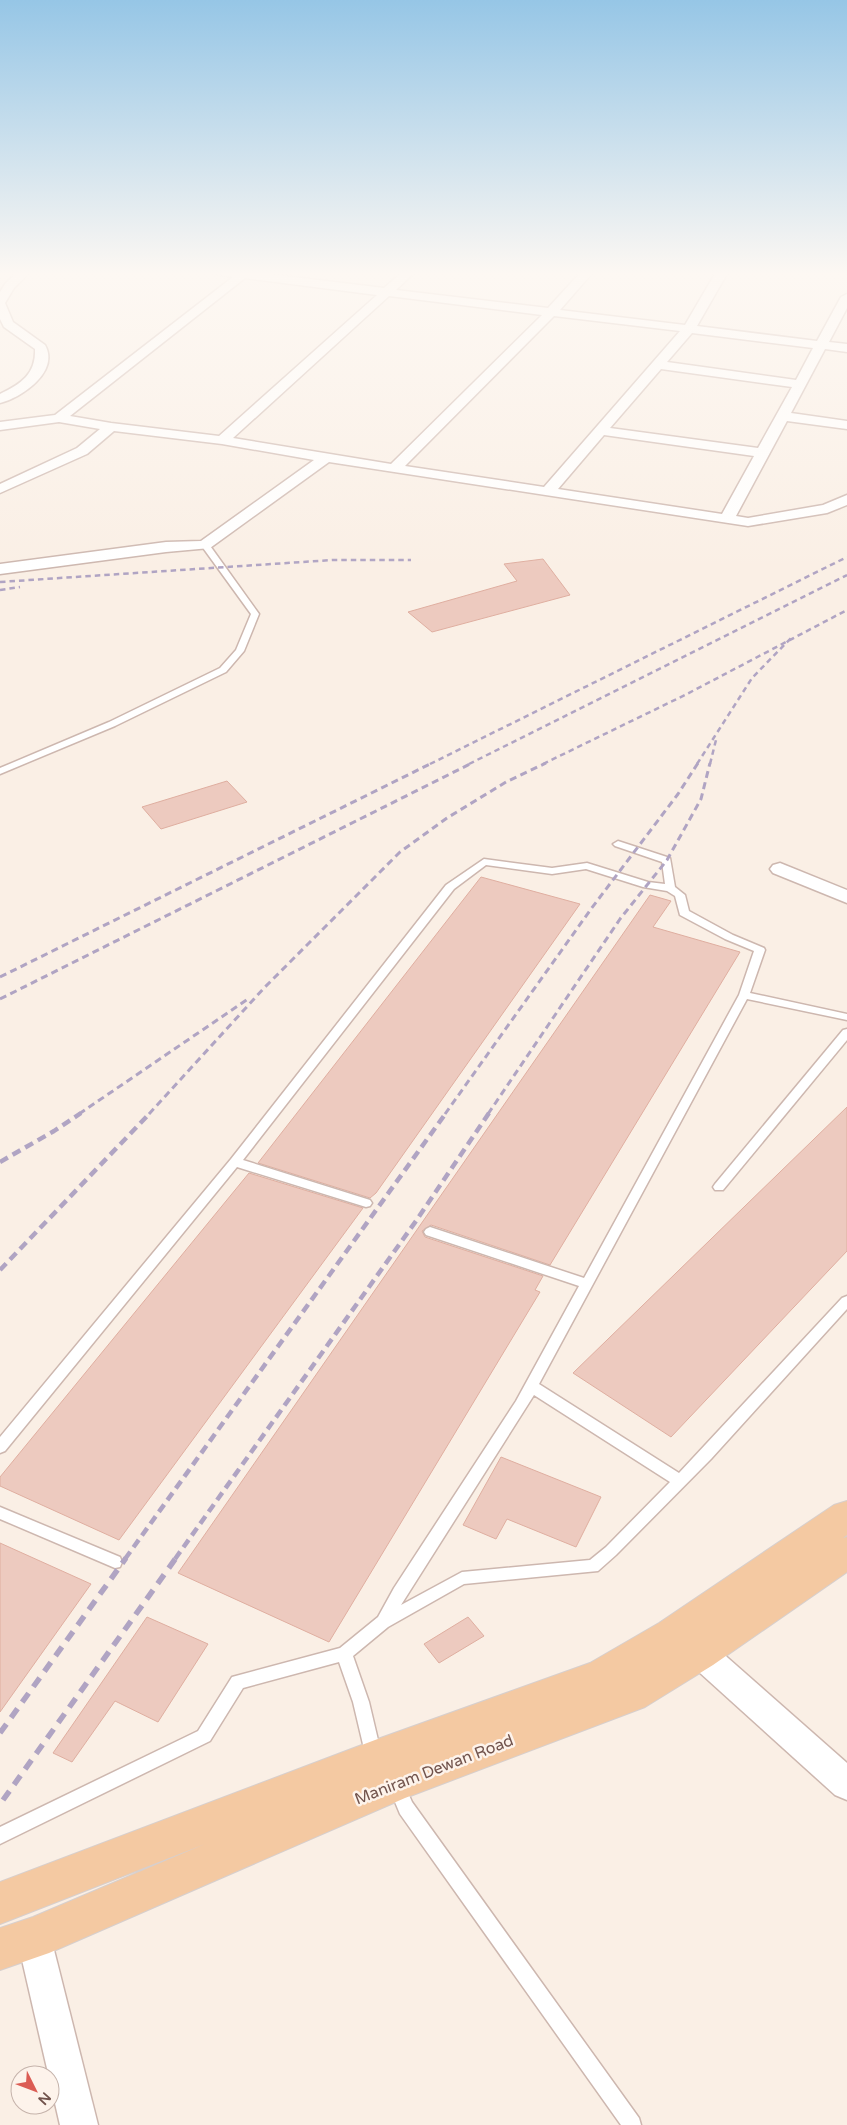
<svg xmlns="http://www.w3.org/2000/svg" width="847" height="2125" font-family="'Varela Round',sans-serif">
	<rect width="100%" height="100%" fill="#faefe5"/>
	<g fill="#edcabf" stroke="#dfaea0">
		<polygon points="543,559 570,595 432,632 408,612 517,581 504,564"/>
		<polygon points="227,781 247,802 161,829 142,807"/>
		<polygon points="481,877 580,904 376,1193 370,1198 258,1163"/>
		<polygon points="650,895 671,901 653,927 740,952 550,1265 431,1225 422,1231 425,1237 543,1276 535,1290 540,1292 329,1642 178,1573"/>
		<polygon points="847,1107 847,1251 671,1437 573,1373"/>
		<polygon points="249,1173 363,1208 119,1540 0,1486 0,1477"/>
		<polygon points="501,1457 601,1497 576,1547 507,1519 496,1539 463,1525"/>
		<polygon points="0,1543 91,1584 0,1712"/>
		<polygon points="147,1617 208,1644 158,1722 115,1701 72,1762 53,1753"/>
		<polygon points="468,1617 484,1636 439,1663 424,1644"/>
	</g>
	<g fill="none" stroke-linecap="round" stroke-linejoin="round">
		<g stroke="#cdb7af" stroke-width="3">
			<g id="service">
				<polygon points="202,543 208,543 259,614 244,651 226,672 115,726 0,774 0,768 109,722 220,668 236,650 251,614 201,545"/>
				<path d="M618 841 670 858 675 887 685 895 689 911 733 935 764 948 765 950 750 993 847 1014V1020L747 999 539 1384 679 1473 842 1298 847 1296V1309L711 1459 616 1555 598 1571 464 1584 388 1627 353 1656 369 1702 382 1757 380 1762 374 1765 368 1762 366 1757 353 1702 339 1662 243 1688 210 1741 0 1844V1827L198 1731 232 1677 340 1648 378 1617 394 1588 516 1401 579 1286 426 1235 424 1232 426 1229 430 1227 584 1278 739 995 754 951 725 939 680 915 675 896 667 891 643 887 586 869 552 874 486 865 454 889 243 1160 370 1200 372 1203 370 1206 366 1207 237 1167 5 1451 0 1453V1437L231 1159 446 885 484 859 552 868 587 863 648 882 665 884 662 862 615 846 613 844ZM534 1395 670 1482 606 1547 590 1560 462 1572 401 1605Z"/>
				<polygon points="847,1029 847,1040 723,1190 715,1190 713,1187 715,1184 843,1030"/>
				<polygon points="0,1507 120,1557 122,1562 120,1567 115,1568 0,1519"/>
				<polygon points="396,1777 402,1779 412,1802 639,2118 641,2125 621,2125 400,1814 388,1785 390,1779"/>
			</g>
		</g>
		<g stroke="#cdb7af" stroke-width="3">
			<g id="minor">
				<path d="M17 272H30L14 288 5 303 13 322 45 345C60 372 21 398 0 403V394C21 384 36 374 35 349L4 327 0 319V292L5 284Z"/>
				<path d="M214 272H252L384 288 402 272H415L396 290 548 308 581 272H593L560 310 685 325 716 272H728L697 326 817 341 841 297 847 294V308L829 342 847 344V352L825 349 791 413 847 421V429L787 421 736 516 748 518 823 505 847 495V505L827 513 748 526 329 462 210 548 166 552 0 574V564L166 542 201 541 314 460 222 444 114 431 87 454 0 493V484L77 448 100 429 59 422 0 430V422L55 415 233 277 216 274ZM245 278 377 295 219 436 111 423 70 416ZM389 296 542 315 391 464 233 438ZM554 316 680 331 544 487 405 466ZM692 333 813 348 796 380 667 362ZM661 369 792 387 758 448 610 428ZM604 435 754 456 722 514 558 489Z"/>
				<polygon points="780,863 847,890 847,903 773,873 770,869 773,865"/>
				<polygon points="700,1639 711,1643 847,1763 847,1800 835,1795 689,1663 685,1653 689,1643"/>
				<polygon points="34,1921 46,1926 51,1938 98,2125 60,2125 17,1938 22,1926"/>
			</g>
		</g>
		<g stroke="#d7cfcd" stroke-width="2">
			<polygon id="primary" points="847,1501 847,1535 843,1538 847,1537 847,1572 713,1665 645,1707 405,1798 49,1953 0,1970 0,1928 33,1917 205,1844 0,1924 0,1882 375,1740 590,1663 659,1623 834,1505"/>
		</g>
		<use href="#service" fill="#fff" fill-rule="evenodd"/>
		<use href="#minor" fill="#fff" fill-rule="evenodd"/>
		<use href="#primary" fill="#f4c9a2" fill-rule="evenodd"/>
		<g stroke="#b0a4c3" stroke-width="2.5" stroke-dasharray="5.5 4" stroke-linecap="butt">
			<polyline points="0,582 332,560 411,560"/>
			<polyline points="0,590 20,587"/>
			<polyline points="430,764 847,557"/>
			<polyline points="469,764 847,575"/>
			<polyline points="543,764 685,695 847,610"/>
			<polyline points="697,764 752,678 792,637"/>
			<polyline points="710,764 716,740"/>
		</g>
		<g stroke="#b0a4c3" stroke-width="3" stroke-dasharray="7 4.5" stroke-linecap="butt">
			<polyline points="0,977 432,763"/>
			<polyline points="0,999 472,763"/>
			<polyline points="79,1114 248,999"/>
			<polyline points="149,1114 264,988 400,852 447,818 506,782 546,763"/>
			<polyline points="445,1114 591,909 678,794 698,763"/>
			<polyline points="488,1114 620,919 667,860 701,799 710,763"/>
		</g>
		<g stroke="#b0a4c3" stroke-width="4.5" stroke-dasharray="9 5.5" stroke-linecap="butt">
			<polyline points="0,1162 54,1131 81,1113"/>
			<polyline points="0,1270 150,1113"/>
			<polyline points="125,1559 446,1113"/>
			<polyline points="175,1559 416,1221 489,1113"/>
		</g>
		<g stroke="#b0a4c3" stroke-width="5.5" stroke-dasharray="11 8" stroke-linecap="butt">
			<polyline points="0,1733 126,1558"/>
			<polyline points="3,1800 176,1558"/>
		</g>
	</g>
	<linearGradient id="sky" x2="0" y2="1"><stop stop-color="#96c6e6"/><stop offset="0.48" stop-color="#fdf8f3"/><stop offset="1" stop-color="#fdf8f3" stop-opacity="0"/></linearGradient>
	<rect width="847" height="570" fill="url(#sky)"/>
	<g text-anchor="middle" dominant-baseline="central" stroke-width="5" stroke-linejoin="round" paint-order="stroke">
		<g font-size="16" fill="#71534c" stroke="#fdf3eb">
			<text transform="translate(434 1770) rotate(-21)">Maniram Dewan Road</text>
		</g>
	</g>
	<g transform="translate(35 2090) rotate(132)"><circle r="24" fill="#fdf3eb" stroke="#c5b3ab"/>
	<path d="M0-4L9 19L0 12L-9 19Z" fill="#db5c54"/>
	<text y="-8" font-size="14" font-weight="bold" text-anchor="middle" fill="#71534c">N</text>
	</g>
</svg>
